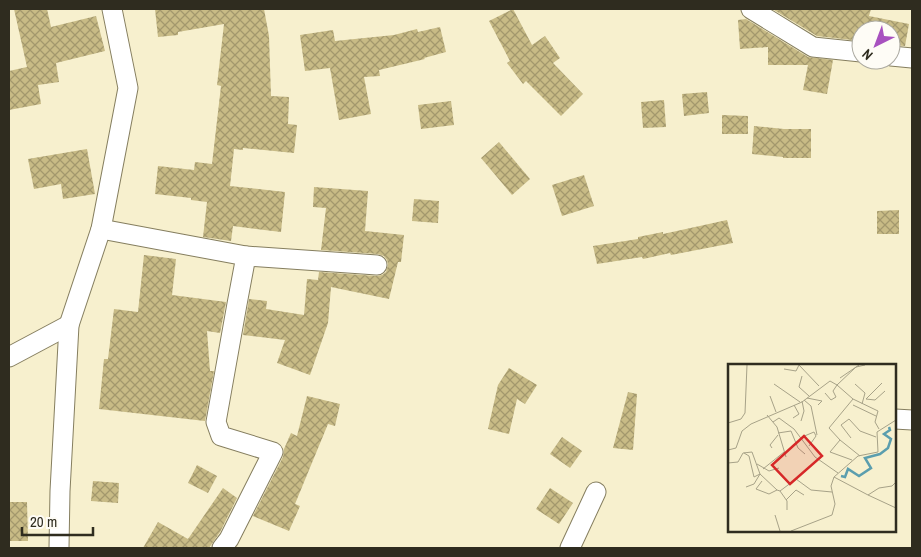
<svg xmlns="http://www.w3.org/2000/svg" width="921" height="557" font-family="'Archivo Narrow',sans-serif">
	<defs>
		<pattern id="building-cross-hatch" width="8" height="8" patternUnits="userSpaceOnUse" patternTransform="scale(1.25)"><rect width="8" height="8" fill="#c8bb86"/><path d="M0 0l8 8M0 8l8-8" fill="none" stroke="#a3986d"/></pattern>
	</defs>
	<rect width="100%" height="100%" fill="#f7f0ce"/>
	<g fill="url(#building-cross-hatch)">
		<polygon points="14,9 47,9 51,27 96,16 105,51 56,63 59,82 38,85 41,104 9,110 9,71 27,67"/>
		<polygon points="155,9 264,9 269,36 271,96 289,97 288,124 297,125 294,153 243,148 243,150 234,149 230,186 285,192 281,232 233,226 231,241 203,237 207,202 191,200 191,198 155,194 158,166 194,170 195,162 212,164 221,86 217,85 224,24 178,32 178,35 158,37"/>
		<polygon points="513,9 532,45 545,36 560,58 553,63 583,94 561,116 526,81 523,84 507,63 510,61 489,21"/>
		<polygon points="775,9 871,9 869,16 909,24 905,46 891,45 891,30 861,30 861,41 817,36 774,10"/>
		<polygon points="746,19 808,57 833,60 827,94 803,90 808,65 768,65 768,47 740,49 738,20"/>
		<polygon points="440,27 446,52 424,58 425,59 379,70 380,76 364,77 371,114 339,120 330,68 305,71 300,35 333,30 335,41 394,35 417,29 418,32"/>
		<polygon points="707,92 709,113 684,116 682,94"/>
		<polygon points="664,100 666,127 643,128 641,102"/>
		<polygon points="451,101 454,125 421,129 418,105"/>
		<polygon points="722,115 748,116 748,134 722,134"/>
		<polygon points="754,126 784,129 811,129 811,158 783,158 783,157 752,154"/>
		<polygon points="499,142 530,179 512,195 481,158"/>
		<polygon points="87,149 95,194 63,199 61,184 34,189 28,159"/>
		<polygon points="584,175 594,206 562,216 552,185"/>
		<polygon points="314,187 368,191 365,231 404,235 401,262 398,262 389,299 331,287 328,323 310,375 277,363 285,340 243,335 249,299 267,301 266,309 304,315 307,279 318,280 319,272 377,276 382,275 386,272 388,265 387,260 384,256 378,254 321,250 326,208 313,207"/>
		<polygon points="414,199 439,201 438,223 412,221"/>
		<polygon points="899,210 899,234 877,234 877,211"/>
		<polygon points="727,220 733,243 671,255 670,253 643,259 642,257 597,264 593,246 638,239 638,237 663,232 663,234"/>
		<polygon points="144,255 176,259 172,295 226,302 220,333 207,331 210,371 214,371 205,421 99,409 104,359 108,359 114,309 138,312"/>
		<polygon points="509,368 537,385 525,404 517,399 509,434 488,429 498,385"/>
		<polygon points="628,392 637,394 633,450 613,448"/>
		<polygon points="307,396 340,404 335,426 328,424 295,504 300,506 289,531 253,516 283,457 284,449 291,433 297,436"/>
		<polygon points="562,437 582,451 570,468 550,454"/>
		<polygon points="197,465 217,476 208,493 188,483"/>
		<polygon points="93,481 119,483 118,503 91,501"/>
		<polygon points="223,488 237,498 220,532 209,548 143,548 158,522 188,539"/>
		<polygon points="550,488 573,503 559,524 536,509"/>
		<polygon points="9,502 27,502 28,541 9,541"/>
	</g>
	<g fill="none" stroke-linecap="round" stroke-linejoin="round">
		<g stroke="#857e5f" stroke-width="21">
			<g id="street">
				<polyline points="751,9 813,47 861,52"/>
				<polyline points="891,56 912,58"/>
				<polyline points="101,229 246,256 377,265"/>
				<polyline points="9,357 69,325"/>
				<polyline points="895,419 912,420"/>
				<polyline points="59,548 60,491 69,325 101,229 128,88 112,9"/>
				<polyline points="222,548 229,539 273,452 221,436 216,422 237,304 246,256"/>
				<polyline points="570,548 596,492"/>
			</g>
		</g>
		<use href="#street" stroke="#fff" stroke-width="19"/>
	</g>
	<g transform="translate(728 364)">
		<rect width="168" height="168" fill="#f7f0ce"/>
		<path fill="none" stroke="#5b9eae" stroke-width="2.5" d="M113 112 117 113 120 105 131 112 143 104 137 94 152 90 160 84 163 75 156 70 162 66 161 63"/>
		<path fill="none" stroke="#a7a288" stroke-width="1" d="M137 1 128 3 109 21 125 35 150 47 147 58 151 65M56 5 68 7 71 1 91 22M74 12 71 23 81 32M112 14 131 1M154 19 138 35 147 36 157 27M46 20 72 38M127 20 137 29 134 40M42 32 48 48M79 34 94 37 90 41M76 36 83 42 89 71M125 41 148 52M39 51 49 63 58 93M65 54 71 50 66 41M73 57 76 47 74 37M45 58 51 54 66 65 87 93 110 109M0 59 13 55 17 49 19 1M50 69 63 67 70 84 77 90M74 73 86 68 88 72 81 82M123 74 113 61 121 55 132 67 148 73M112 76 132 92M44 84 42 81 50 71M0 86 8 84 14 67 23 60 74 38 102 17 109 21 105 27 108 33 103 36 97 29M16 89 21 92 26 113M124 96 102 88 112 76 101 64 125 35M0 99 10 98 15 89 24 88 32 110 49 126 52 127 68 115 83 126 104 128M29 100 41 107 51 104M35 105 56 88M106 113 140 131 151 124 164 122 168 118M0 115V99M34 117 28 125 41 130 49 126M18 123 26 120 32 110 26 113M52 127 59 137V146M140 131 168 144M58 136 68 126 76 131M47 151 52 167M63 167 104 151 107 140 103 122 106 113 130 92 150 88 149 68 168 56"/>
		<path fill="#d62828" fill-opacity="0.15" stroke="#d62828" stroke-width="2.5" d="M76 72 94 92 62 120 44 101Z"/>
		<rect width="168" height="168" fill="none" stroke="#2f2c1f" stroke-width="2.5"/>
	</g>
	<rect width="921" height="557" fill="none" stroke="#2f2c1f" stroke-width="20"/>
	<g transform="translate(876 45) rotate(222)"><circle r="24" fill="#fefcf6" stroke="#aba9a0"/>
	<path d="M0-4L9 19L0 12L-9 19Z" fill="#a851bf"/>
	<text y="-8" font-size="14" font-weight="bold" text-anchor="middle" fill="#2f2c1f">N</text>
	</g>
	<path d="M22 527v8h71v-8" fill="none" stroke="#2f2c1f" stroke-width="2.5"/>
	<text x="30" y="527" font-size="15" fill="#2f2c1f" stroke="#fefcf6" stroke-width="4" paint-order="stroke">20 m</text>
</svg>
